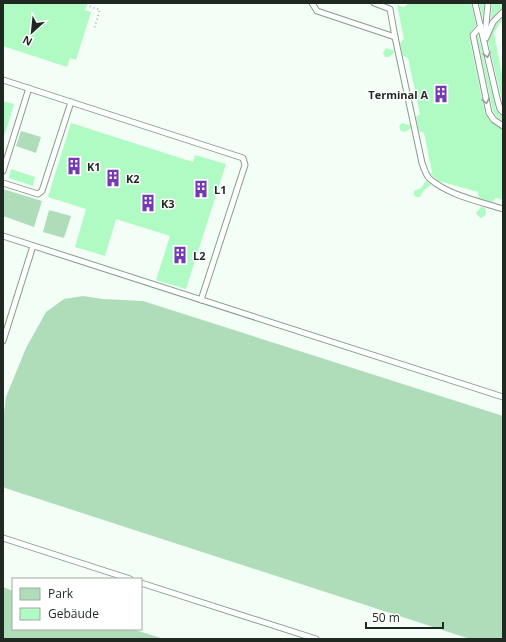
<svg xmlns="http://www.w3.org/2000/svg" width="506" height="642" font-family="'Open Sans',sans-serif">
	<rect width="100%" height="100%" fill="#f3fef6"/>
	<g fill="#afddba">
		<polygon points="21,131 41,137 36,153 16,146"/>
		<polygon points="3,189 42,201 34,227 3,216"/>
		<polygon points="49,210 71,216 64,238 43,232"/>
		<polygon points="83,296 103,299 143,301 503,416 503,639 470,639 5,488 3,485 3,420 6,397 26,348 46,312 64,299"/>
		<polygon points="3,587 13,591 13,629 132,629 164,639 3,639"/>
	</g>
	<g fill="#b0fac4">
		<polygon points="3,3 88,3 85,10 91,12 76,60 70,58 67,67 3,46"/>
		<polygon points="409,3 471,3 476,25 470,33 469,36 485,114 492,123 503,130 503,200 496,198 492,202 479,198 478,192 439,181 431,174 432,172 424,133 419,131 416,117 420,114 408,58 403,56 400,43 404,39 397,5 404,7"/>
		<polygon points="479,3 484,3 483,18"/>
		<polygon points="492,3 503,3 503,8 500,9 491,19"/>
		<polygon points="503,18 503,20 500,23 494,33 503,79 503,105 488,41 496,24"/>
		<polygon points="478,35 496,110 500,115 503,116 503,121 497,117 493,111 477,36"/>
		<polygon points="386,48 392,50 393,49 394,53 389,57 385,57 383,53"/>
		<polygon points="3,101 14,104 5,134 3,133"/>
		<polygon points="71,123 193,162 195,155 226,164 186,289 156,280 170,236 116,219 105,256 75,247 86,209 48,197"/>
		<polygon points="402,123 408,125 410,124 411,128 405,132 401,131 399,126"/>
		<polygon points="11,169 35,177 33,186 9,178"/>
		<polygon points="426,181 431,185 424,190 420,197 416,197 414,195 414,191 421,188"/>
		<polygon points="481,207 485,208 486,214 483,217 481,218 479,217 476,213"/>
	</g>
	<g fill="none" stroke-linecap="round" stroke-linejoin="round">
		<g stroke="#859d8b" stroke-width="7">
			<g id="service">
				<polyline points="312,3 317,11 395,37"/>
				<path d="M374 3 390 9 395 37 422 163C424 168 426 176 430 179 448 195 481 202 503 209"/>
				<polyline points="475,3 497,98 500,109 503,112"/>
				<polyline points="481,26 473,35 489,113 494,120 503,126"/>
				<polyline points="485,36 488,3"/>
				<polyline points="486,38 493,22 503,12"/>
				<polyline points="3,80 243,158 245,165 201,300"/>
				<polyline points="3,171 29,88"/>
				<polyline points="3,183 38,194 42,191 71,102"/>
				<polyline points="3,236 503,397"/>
				<polyline points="3,341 33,246"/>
				<polyline points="3,538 130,579"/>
				<polyline points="141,583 316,639"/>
			</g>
		</g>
		<polyline stroke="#aeb8b1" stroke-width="2" stroke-dasharray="1 3" stroke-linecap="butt" points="90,3 89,6 100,10 94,29"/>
		<use href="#service" stroke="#fff" stroke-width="5"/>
	</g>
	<defs><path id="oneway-chevron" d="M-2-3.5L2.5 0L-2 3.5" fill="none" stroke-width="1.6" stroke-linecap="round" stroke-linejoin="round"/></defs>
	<g stroke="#9a9e9b">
		<use href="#oneway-chevron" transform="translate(487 55) rotate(78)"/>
		<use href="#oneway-chevron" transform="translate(486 101) rotate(78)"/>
	</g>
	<defs>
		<g id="building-bare" transform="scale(1.38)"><path d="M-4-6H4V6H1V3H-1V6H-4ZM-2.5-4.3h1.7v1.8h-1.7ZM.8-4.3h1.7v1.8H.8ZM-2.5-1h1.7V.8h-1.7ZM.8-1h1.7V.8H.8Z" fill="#743ab1" stroke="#fff" stroke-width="2.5" paint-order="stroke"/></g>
	</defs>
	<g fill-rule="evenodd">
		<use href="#building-bare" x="441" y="94"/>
		<use href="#building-bare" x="74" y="166"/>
		<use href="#building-bare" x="113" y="178"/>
		<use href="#building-bare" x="201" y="189"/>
		<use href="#building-bare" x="148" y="203"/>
		<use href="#building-bare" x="180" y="255"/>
	</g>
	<g text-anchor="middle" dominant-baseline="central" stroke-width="3" stroke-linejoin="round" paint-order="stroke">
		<g font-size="11" font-weight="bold" fill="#1f2821" stroke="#fff" text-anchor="start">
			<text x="428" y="94" text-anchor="end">Terminal A</text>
			<text x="87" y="166">K1</text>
			<text x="126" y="178">K2</text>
			<text x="214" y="189">L1</text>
			<text x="161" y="203">K3</text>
			<text x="193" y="255">L2</text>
		</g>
	</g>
	<rect width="506" height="642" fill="none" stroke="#1f2821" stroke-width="8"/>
	<rect x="12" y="578" width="130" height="52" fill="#ffffff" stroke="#a5a9a6"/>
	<rect x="20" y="588" width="20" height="12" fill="#afddba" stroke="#a5a9a6"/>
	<text x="48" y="598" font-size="12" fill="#1f2821">Park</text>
	<rect x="20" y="608" width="20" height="12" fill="#b0fac4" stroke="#a5a9a6"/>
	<text x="48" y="618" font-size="12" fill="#1f2821">Gebäude</text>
	<g transform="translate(32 32) rotate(207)" stroke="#ffffff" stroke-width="3" paint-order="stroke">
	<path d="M0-3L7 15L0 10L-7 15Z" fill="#1f2821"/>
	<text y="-6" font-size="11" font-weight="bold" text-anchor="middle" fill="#1f2821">N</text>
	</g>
	<path d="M366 622v6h77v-6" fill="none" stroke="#1f2821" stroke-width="2"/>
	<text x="372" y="622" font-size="12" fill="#1f2821" stroke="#ffffff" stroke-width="3" paint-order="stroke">50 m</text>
</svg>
